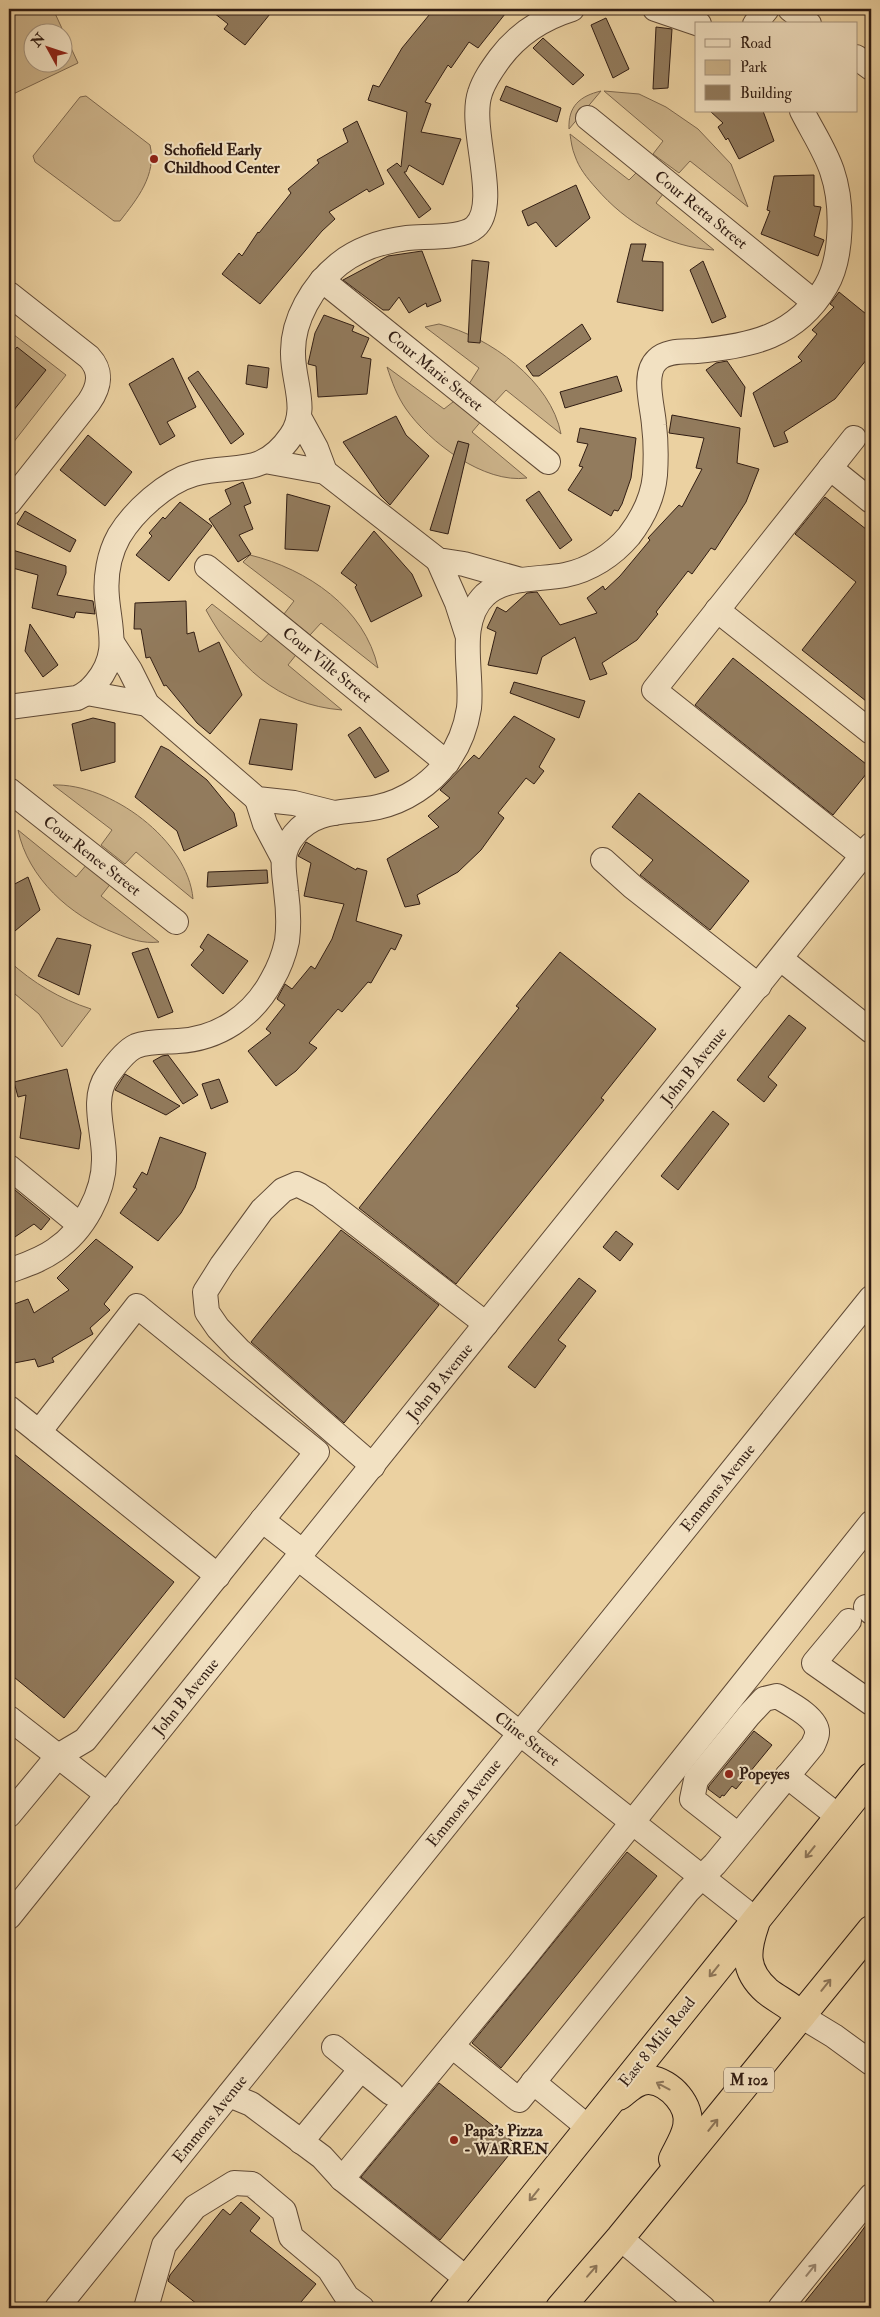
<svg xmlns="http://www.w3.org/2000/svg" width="880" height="2317" font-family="'IM FELL Double Pica',serif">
	<rect width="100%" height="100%" fill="#ebd1a1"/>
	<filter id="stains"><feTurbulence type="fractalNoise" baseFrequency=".004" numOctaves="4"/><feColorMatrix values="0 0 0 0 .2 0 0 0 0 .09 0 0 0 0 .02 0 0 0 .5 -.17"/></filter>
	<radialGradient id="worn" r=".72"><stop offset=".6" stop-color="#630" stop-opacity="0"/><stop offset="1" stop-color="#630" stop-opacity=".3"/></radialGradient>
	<g fill="#cbb289" stroke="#7e684e" fill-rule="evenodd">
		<path d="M9 9H53L78 63 9 96ZM62 32V62H32V32Z"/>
		<path d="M601 91 569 129C568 106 580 96 601 91Z"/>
		<polygon points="604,91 639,94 666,107 698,129 731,164 748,207 690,161 679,173 653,154 663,141"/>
		<path d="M86 96 150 145C157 175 137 199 120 221H114L35 162 33 156 80 97Z"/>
		<path d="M570 134 629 180 642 167 667 189 656 203 714 250C667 247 626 223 596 188 587 178 579 168 575 156 572 149 571 141 570 134Z"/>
		<path d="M439 324C490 337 551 381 561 434L506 390 494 403 469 384 479 368 425 327Z"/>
		<polygon points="9,331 66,375 9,448"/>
		<path d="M387 367 444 409 458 398 483 419 472 432 527 478C484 484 429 442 406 409 397 396 392 382 387 367Z"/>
		<path d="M250 555C307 569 365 608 378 668L321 623 310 635 284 614 294 601 243 562Z"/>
		<path d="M212 604 261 642 272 630 299 651 288 665 342 710C277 705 236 665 206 610Z"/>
		<path d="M53 785C110 783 188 840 193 899L136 852 125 864 101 845 112 830Z"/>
		<path d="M18 830 76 877 88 863 112 882 101 896 159 942C143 944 130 939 115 933 70 916 28 878 18 830Z"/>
		<path d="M9 961C33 983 60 999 91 1009L62 1047 39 1014 9 989Z"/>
	</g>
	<g fill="#927b5d" stroke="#311d13">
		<polygon points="209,9 274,9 245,45 224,29 228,24"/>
		<polygon points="434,9 509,9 478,48 469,42 451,68 448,65 425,102 431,104 421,132 461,139 443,185 409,165 406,172 404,172 431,209 419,218 387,170 397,163 401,167 407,112 368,100 373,85 379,87 402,48"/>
		<polygon points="606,18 629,69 613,78 591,25"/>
		<polygon points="656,27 672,29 668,88 653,89"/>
		<polygon points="543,38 584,75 573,85 533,48"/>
		<polygon points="506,86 561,108 557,122 500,100"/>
		<polygon points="710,111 763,111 774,141 739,159 728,138 726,140 718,127 723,123"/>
		<polygon points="357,121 384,184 369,192 367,189 329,212 335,219 322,231 260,304 222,274 239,253 242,256 258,232 259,233 291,193 288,189 319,163 317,160 348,142 343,129"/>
		<polygon points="814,175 814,206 821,207 814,236 824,240 818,256 761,234 770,211 767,210 774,176"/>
		<polygon points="576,185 590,218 556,247 536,222 528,226 522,211"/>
		<polygon points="631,244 646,244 642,261 663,262 663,311 617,302"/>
		<polygon points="422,251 441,301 427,307 426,303 409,313 399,297 389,310 383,310 343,280 388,256"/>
		<polygon points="472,260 489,262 480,343 468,342"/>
		<polygon points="703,261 726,317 712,323 690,270"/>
		<polygon points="839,292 871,318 871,354 835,399 784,432 788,442 774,447 753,393 802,361 798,357 817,334 812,330 834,307 830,304"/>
		<polygon points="324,315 354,326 352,331 369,338 361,357 371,359 367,394 318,397 316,366 308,364 315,333"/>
		<polygon points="582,324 591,339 539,376 533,376 526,366"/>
		<polygon points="17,347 46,370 9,416 9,357"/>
		<polygon points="173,358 196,407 167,422 175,436 160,445 129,384"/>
		<polygon points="727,361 745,387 741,417 706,370 716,363"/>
		<polygon points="248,365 269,368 267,388 246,384"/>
		<polygon points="198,371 244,434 231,444 188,378"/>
		<polygon points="617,376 622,391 565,408 560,392"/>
		<polygon points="672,415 740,428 737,463 759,469 746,502 715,550 711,548 692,574 688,571 656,612 658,614 637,640 602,663 607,674 590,680 575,637 542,657 537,674 488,665 496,632 487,628 497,607 506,612 527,593 537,592 560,625 597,613 587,598 603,586 605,590 620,576 650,540 648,538 679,505 682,507 702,469 696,468 704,438 669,433"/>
		<polygon points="396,416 406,435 429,456 390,505 381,496 343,442"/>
		<polygon points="580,428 636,438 631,478 622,504 618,511 614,510 611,516 568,490 583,467 579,466 588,444 577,442"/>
		<polygon points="88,435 132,472 105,506 60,470"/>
		<polygon points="458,441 469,444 448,534 430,530"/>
		<polygon points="243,482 251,503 244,506 253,529 239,535 251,554 238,562 209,519 231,504 225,490"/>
		<polygon points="539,491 572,540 560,549 526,500"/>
		<polygon points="287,494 330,506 318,551 285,549"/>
		<polygon points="825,497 871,533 871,705 802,650 856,582 795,534"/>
		<polygon points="180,502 212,526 169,581 136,555 152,536 149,533 163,517 165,519"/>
		<polygon points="25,511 76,540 70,552 17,524"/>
		<polygon points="374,531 412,574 422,596 371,622 355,587 357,585 341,573"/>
		<polygon points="9,549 66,566 66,573 57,595 93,601 95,614 76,612 74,618 32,608 38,575 9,567"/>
		<polygon points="186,601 187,634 194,632 199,652 219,642 242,695 210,734 197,723 166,685 164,686 150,657 146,658 141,629 134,629 135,603"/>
		<polygon points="30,624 58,665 43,677 25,651"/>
		<polygon points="733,658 871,768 833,815 695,705"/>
		<polygon points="514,682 585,701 579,718 510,693"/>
		<polygon points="514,716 555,739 539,767 544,771 534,784 526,778 498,813 504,818 481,850 458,872 417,895 420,904 405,907 387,859 439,827 428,816 450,798 440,790 474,755 479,759"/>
		<polygon points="93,718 115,723 115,762 81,771 72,724"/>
		<polygon points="260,719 297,724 292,770 249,764"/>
		<polygon points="360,727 389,771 375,778 348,735"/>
		<polygon points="161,746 169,750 207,780 234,813 237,826 184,851 177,831 135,797"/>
		<polygon points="639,793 749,881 710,930 640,875 653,860 612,827"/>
		<polygon points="306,842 356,870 357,868 367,871 356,921 402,935 395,950 391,948 371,983 368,982 342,1012 338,1009 309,1043 317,1048 296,1071 276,1086 248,1051 271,1033 266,1029 285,1005 277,999 285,984 292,989 311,966 315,969 332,939 344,904 304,896 311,863 298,856"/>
		<polygon points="267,870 268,883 207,887 208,872"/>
		<polygon points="28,877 40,910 9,936 9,887"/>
		<polygon points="208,934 248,961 223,994 191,965 204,950 200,947"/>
		<polygon points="57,938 91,945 79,995 38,976"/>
		<polygon points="148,948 173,1012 158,1018 132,953"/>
		<polygon points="560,952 656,1029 601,1098 604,1100 456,1284 359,1208 519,1008 516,1006"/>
		<polygon points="789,1015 806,1028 768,1077 777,1085 764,1102 737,1080"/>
		<polygon points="168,1055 198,1095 183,1104 153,1061 162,1056"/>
		<polygon points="67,1069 81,1133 79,1149 20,1138 26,1095 18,1097 14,1082"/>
		<polygon points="125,1074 180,1106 166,1115 115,1090"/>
		<polygon points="219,1079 228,1102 211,1109 202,1084"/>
		<polygon points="713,1111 729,1124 678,1190 661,1176"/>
		<polygon points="160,1137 206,1153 195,1188 181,1213 158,1241 120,1213 137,1189 133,1187 142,1172 147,1175"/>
		<polygon points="9,1185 50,1219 41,1230 34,1224 9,1241"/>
		<polygon points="341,1230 439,1305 344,1423 251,1342"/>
		<polygon points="616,1231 633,1244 620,1261 603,1247"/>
		<polygon points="96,1239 133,1267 104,1304 110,1310 90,1328 93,1334 52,1358 54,1362 38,1367 35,1359 9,1364 9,1306 28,1299 34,1313 69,1290 57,1278"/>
		<polygon points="579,1278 596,1291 558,1340 566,1346 535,1388 508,1367"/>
		<polygon points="9,1450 174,1582 64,1718 9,1673"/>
		<polygon points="754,1731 772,1745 736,1789 732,1786 724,1796 722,1795 720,1798 708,1789 709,1786"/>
		<polygon points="627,1852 657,1876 501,2068 472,2043"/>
		<polygon points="439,2083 517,2145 440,2240 361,2177"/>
		<polygon points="241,2202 260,2218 250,2231 316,2284 296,2308 202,2308 168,2281 170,2275 223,2209 230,2215"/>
		<polygon points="871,2218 871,2308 800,2308 856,2239"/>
	</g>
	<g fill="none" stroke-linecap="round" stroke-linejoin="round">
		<g stroke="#604a36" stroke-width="26">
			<g id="minor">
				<polyline points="655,9 699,24"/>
				<polyline points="790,9 809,24"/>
				<polyline points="755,24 767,9"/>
				<polyline points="856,57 871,68"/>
				<polyline points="588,118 814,302"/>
				<polyline points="322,280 548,462"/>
				<path d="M9 294 89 357C102 371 100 386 89 402L9 503"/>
				<polyline points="299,417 316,448 325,472"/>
				<polyline points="854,438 654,690 863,856"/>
				<polyline points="265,461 325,472 438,560 464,564 521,580"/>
				<polyline points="830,468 871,501"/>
				<polyline points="438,560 457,603 467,634"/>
				<polyline points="207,567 447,763"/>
				<polyline points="717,610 871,732"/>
				<polyline points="113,644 130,670 147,704 257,799 294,803 334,813"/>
				<polyline points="87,693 147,704"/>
				<path d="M9 707 77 698C86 694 90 690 96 683 120 654 110 631 107 598 105 577 109 554 119 536 134 511 166 482 194 474 235 463 262 478 291 436 309 410 293 382 293 354 292 320 313 285 339 264 358 249 383 241 407 238 425 236 462 239 475 227 501 204 468 128 480 93 484 80 492 69 500 58 518 34 543 18 572 9"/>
				<polyline points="9,790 176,922"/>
				<polyline points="257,799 265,824 283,858"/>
				<polyline points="603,860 633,887 759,986"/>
				<polyline points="781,959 871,1031"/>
				<polyline points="9,1167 80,1225"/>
				<path d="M9 1271C25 1265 41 1260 55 1250 83 1231 105 1193 104 1157 104 1131 91 1099 107 1076 114 1066 125 1051 136 1046 149 1041 165 1042 178 1041 218 1039 253 1016 272 980 279 968 284 955 287 941 289 926 288 906 286 891 284 869 279 853 294 835 316 807 347 814 378 807 405 801 431 784 447 762 459 746 466 727 469 708 473 671 456 623 485 595 506 576 539 580 565 575 590 570 613 555 629 536 642 519 653 497 655 475 656 459 656 441 654 425 653 407 642 374 657 360 667 350 684 352 697 351 751 346 796 337 826 286 843 257 843 203 832 171 825 150 812 131 802 111"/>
				<polyline points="9,1408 39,1432 137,1306 317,1452 85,1740 58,1756 9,1815"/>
				<polyline points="39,1432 218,1576"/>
				<polyline points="373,1466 239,1350 218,1328 207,1312 205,1292 222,1265 262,1210 283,1190 297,1184 319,1195 486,1324"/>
				<polyline points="262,1520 303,1552"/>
				<polyline points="298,1558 756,1920"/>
				<polyline points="866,1607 871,1612"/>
				<polyline points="849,1621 814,1663 871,1703"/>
				<polyline points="9,1718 108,1795"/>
				<polyline points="787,1776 839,1817"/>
				<polyline points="9,1917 871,845"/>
				<polyline points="801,2016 834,2036 871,2063"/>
				<path d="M452 2046 519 2100 688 1891 715 1864 813 1745C814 1742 817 1737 817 1733 818 1718 789 1703 777 1696L764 1699 749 1715 696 1780 692 1799 738 1835"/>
				<polyline points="361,2069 391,2093"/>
				<polyline points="533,2082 589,2128"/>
				<polyline points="229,2095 251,2104 322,2157 342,2179 467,2279"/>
				<polyline points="301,2142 361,2069 334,2047"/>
				<polyline points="342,2179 521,1962 871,1523"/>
				<polyline points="620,2238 703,2308"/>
				<polyline points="57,2308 871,1298"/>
				<polyline points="146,2308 164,2245 195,2207 234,2183 252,2184 284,2211 291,2237 329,2269 347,2297 362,2308"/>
				<polyline points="780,2308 871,2196"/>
			</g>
		</g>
		<g stroke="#311d13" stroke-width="30">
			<g id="highway">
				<path d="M755 1924C746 1950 743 1970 767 1991 778 2000 791 2005 801 2016"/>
				<path d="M619 2096C628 2089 637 2079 650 2080 670 2082 692 2106 687 2127 685 2138 677 2150 673 2159"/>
				<polyline points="444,2308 871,1777"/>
				<polyline points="560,2308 620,2238 871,1930"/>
			</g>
		</g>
		<use href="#minor" stroke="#f2e1c2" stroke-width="24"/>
		<use href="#highway" stroke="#ebd1a1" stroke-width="28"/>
	</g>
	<defs><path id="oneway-shaft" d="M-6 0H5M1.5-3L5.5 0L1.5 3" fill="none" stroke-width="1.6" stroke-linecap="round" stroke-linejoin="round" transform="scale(1.25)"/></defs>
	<g stroke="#8e775a">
		<use href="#oneway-shaft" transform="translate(810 1852) rotate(129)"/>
		<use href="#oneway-shaft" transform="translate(714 1971) rotate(129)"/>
		<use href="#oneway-shaft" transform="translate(826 1985) rotate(-51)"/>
		<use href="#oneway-shaft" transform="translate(663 2086) rotate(-152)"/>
		<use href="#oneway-shaft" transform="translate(713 2125) rotate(-51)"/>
		<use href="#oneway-shaft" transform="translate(534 2195) rotate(129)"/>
		<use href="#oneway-shaft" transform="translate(592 2271) rotate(-49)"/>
	</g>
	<use stroke="#9b8973" href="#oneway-shaft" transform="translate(811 2270) rotate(-51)"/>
	<g fill="#8f2418" stroke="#f2e1c2" stroke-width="2">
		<circle cx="154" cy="159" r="5"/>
		<circle cx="729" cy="1774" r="5"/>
		<circle cx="454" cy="2140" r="5"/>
	</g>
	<g text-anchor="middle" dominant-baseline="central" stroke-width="4" stroke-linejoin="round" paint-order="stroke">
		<rect fill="#f2e1c2" stroke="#6b5848" stroke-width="1" x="724" y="2067.5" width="50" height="25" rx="4"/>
		<g font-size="15" font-weight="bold" fill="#311d13">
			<text x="749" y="2080">M 102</text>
		</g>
		<g font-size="16" font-weight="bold" fill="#311d13" stroke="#f2e1c2" text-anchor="start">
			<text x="164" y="150">Schofield Early<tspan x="164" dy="18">Childhood Center</tspan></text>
			<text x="739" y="1774">Popeyes</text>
			<text x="464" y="2131">Papa's Pizza<tspan x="464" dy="18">- WARREN</tspan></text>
		</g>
		<g font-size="16" fill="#311d13" stroke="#f2e1c2">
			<text transform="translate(701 210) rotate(39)">Cour Retta Street</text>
			<text transform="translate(435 371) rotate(39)">Cour Marie Street</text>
			<text transform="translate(327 665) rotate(39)">Cour Ville Street</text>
			<text transform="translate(92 856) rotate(38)">Cour Renee Street</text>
			<text transform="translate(694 1066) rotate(-51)">John B Avenue</text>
			<text transform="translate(440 1382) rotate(-51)">John B Avenue</text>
			<text transform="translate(718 1488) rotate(-51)">Emmons Avenue</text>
			<text transform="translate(186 1697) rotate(-51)">John B Avenue</text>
			<text transform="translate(527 1739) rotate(38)">Cline Street</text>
			<text transform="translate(464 1803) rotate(-51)">Emmons Avenue</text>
			<text transform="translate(657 2042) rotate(-51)">East 8 Mile Road</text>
			<text transform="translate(210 2119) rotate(-51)">Emmons Avenue</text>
		</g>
	</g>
	<rect width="880" height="2317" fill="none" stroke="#ebd1a1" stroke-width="30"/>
	<rect x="10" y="10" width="860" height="2297" fill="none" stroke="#311d13" stroke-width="2.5"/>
	<rect x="15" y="15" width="850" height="2287" fill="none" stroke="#311d13"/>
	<rect x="695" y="22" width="162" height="90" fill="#f2e1c2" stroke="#a5937c"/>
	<rect x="705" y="39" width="25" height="8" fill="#f2e1c2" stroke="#a5937c"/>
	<text x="740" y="48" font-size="15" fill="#311d13">Road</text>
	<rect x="705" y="60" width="25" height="15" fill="#cbb289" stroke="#a5937c"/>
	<text x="740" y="72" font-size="15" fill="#311d13">Park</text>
	<rect x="705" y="85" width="25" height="15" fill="#927b5d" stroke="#a5937c"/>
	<text x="740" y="98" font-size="15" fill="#311d13">Building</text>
	<g transform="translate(48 48) rotate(310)"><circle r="24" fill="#f2e1c2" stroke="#a5937c"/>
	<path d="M0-4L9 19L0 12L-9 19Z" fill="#8f2418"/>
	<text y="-8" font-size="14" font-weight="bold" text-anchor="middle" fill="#311d13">N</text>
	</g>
	<rect width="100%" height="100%" filter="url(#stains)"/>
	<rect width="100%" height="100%" fill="url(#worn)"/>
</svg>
